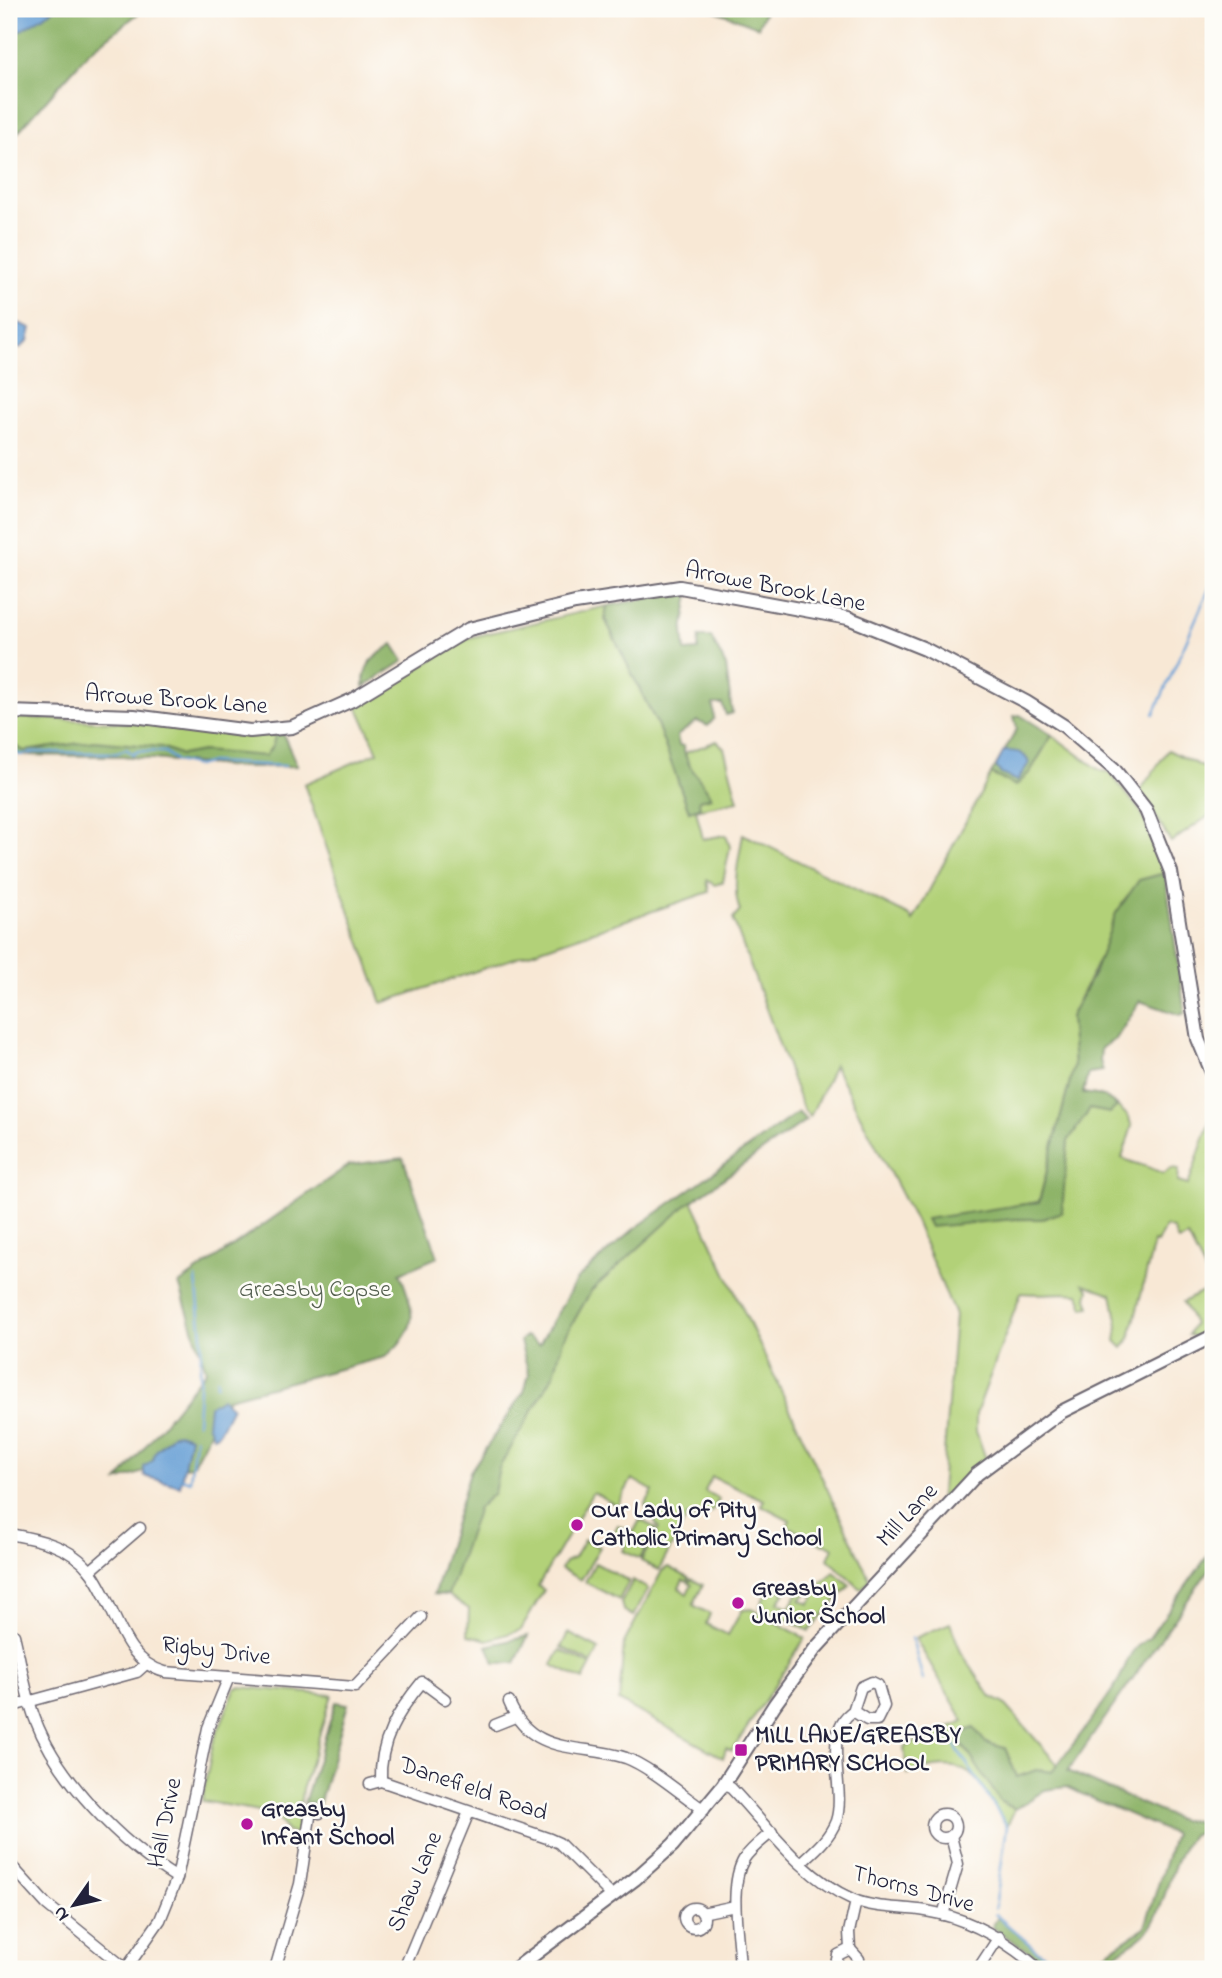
<svg xmlns="http://www.w3.org/2000/svg" width="1222" height="1978" font-family="'Indie Flower',sans-serif">
	<rect width="100%" height="100%" fill="#fdfcf7"/>
	<filter id="ink" filterUnits="userSpaceOnUse"><feTurbulence type="fractalNoise" baseFrequency=".0143" numOctaves="2"/><feDisplacementMap in="SourceGraphic" scale="14" xChannelSelector="R" yChannelSelector="G"/><feConvolveMatrix kernelMatrix="1 2 1 2 8 2 1 2 1" color-interpolation-filters="sRGB"/></filter>
	<filter id="wash" filterUnits="userSpaceOnUse"><feTurbulence type="fractalNoise" baseFrequency=".00686" numOctaves="4" result="noise"/><feDisplacementMap in="SourceGraphic" scale="28" xChannelSelector="R" yChannelSelector="G"/><feGaussianBlur stdDeviation="1.57" result="paint"/><feColorMatrix in="noise" values="0 0 0 0 0 0 0 0 0 0 0 0 0 0 0 0 0 1.4 0 .05"/><feComposite in="paint" operator="in"/></filter>
	<g filter="url(#wash)">
		<rect width="100%" height="100%" fill="#f8e8d5"/>
		<g fill="#b2d178" stroke="#6a7a5a" stroke-width="2">
			<path d="M607 606 605 619 657 724 689 811 699 800 710 797C702 780 688 771 685 753L717 741 724 748 738 801 696 810 703 839 726 835 730 847 723 882 715 885 707 880 709 892 382 1003 304 784 378 752 357 706 468 638Z"/>
			<polygon points="9,717 161,724 245,736 283,734 297,766 236,767 123,756 20,755 9,749"/>
			<path d="M1052 735 1101 771 1109 772 1141 812 1165 873 1139 880 1070 1017 1074 1065 1039 1202 927 1220 1042 1219 1061 1212 1068 1141 1090 1109 1110 1113 1117 1106 1127 1115 1132 1126 1122 1158C1136 1165 1148 1165 1163 1174L1171 1168 1179 1169 1178 1182 1188 1185 1213 1112V1329L1198 1337 1188 1335 1194 1324 1183 1302 1213 1287 1188 1237 1178 1241 1173 1229 1165 1227 1157 1243 1154 1242 1130 1338 1123 1348 1116 1341 1118 1325 1112 1294 1084 1284 1089 1290 1087 1298 1090 1307 1084 1308 1079 1294C1060 1292 1042 1295 1021 1293L976 1414V1431L986 1459 940 1504 955 1315 915 1221 834 1065 810 1117 803 1109 733 919 740 911C731 887 739 859 743 834L910 916 913 921 991 774 1016 786 1030 772Z"/>
			<polygon points="1168,750 1213,772 1213,813 1171,842 1140,791"/>
			<polygon points="688,1192 870,1580 861,1589 828,1559 833,1548 824,1543 823,1545 787,1526 790,1520 761,1505 764,1500 712,1477 705,1491 719,1499 712,1511 699,1520 688,1515 659,1570 641,1561 659,1528 645,1505 653,1491 632,1479 617,1506 593,1492 538,1586 544,1590 521,1630 488,1640 468,1635 469,1609 448,1595 434,1594 470,1472 541,1367 577,1279 633,1230"/>
			<polygon points="640,1520 656,1528 640,1559 623,1551 626,1545 612,1537 618,1525 633,1533"/>
			<polygon points="584,1540 600,1547 581,1580 561,1569 565,1562 574,1558"/>
			<polygon points="595,1563 629,1581 619,1600 585,1582"/>
			<polygon points="668,1567 689,1578 687,1582 683,1580 679,1588 687,1594 692,1585 689,1583 691,1579 703,1585 693,1605 710,1614 706,1624 728,1635 742,1610 752,1609 805,1638 732,1751 726,1748 723,1758 619,1701 624,1643 662,1571"/>
			<polygon points="834,1572 850,1585 809,1631 760,1606 770,1584 785,1592 778,1602 789,1608 802,1586 810,1591 800,1600 809,1604 814,1597 810,1594 812,1591"/>
			<polygon points="633,1580 648,1589 633,1616 623,1610 621,1603"/>
			<path d="M950 1623 961 1652 991 1697 1005 1704 1058 1765 1052 1772 1036 1770 1017 1778 1005 1748 986 1743 1001 1802 1015 1809 1007 1826C975 1776 972 1753 907 1774L904 1747 964 1721 915 1638Z"/>
			<polygon points="568,1633 599,1649 592,1663 561,1647"/>
			<polygon points="560,1650 591,1665 583,1680 552,1665"/>
			<polygon points="239,1687 332,1695 302,1790 297,1833 287,1832 276,1814 202,1801 213,1743 235,1689"/>
		</g>
		<g fill="#8db368" stroke="#586a52" stroke-width="2">
			<polygon points="9,9 144,9 89,52 9,142"/>
			<polygon points="711,9 766,9 758,27"/>
			<path d="M674 593 689 594 683 631 685 651 698 650 699 637H711L726 666 732 713 726 715 722 704H713L714 719 708 726 697 721 677 736 679 745 683 746C688 772 699 774 711 797L699 800 700 808 689 811 657 724 605 619 607 606Z"/>
			<path d="M393 644 404 661 364 687C363 663 374 657 393 644Z"/>
			<polygon points="1020,715 1052,735 1030,772 1016,786 991,774 1017,729 1014,716"/>
			<polygon points="283,734 297,766 236,767 123,756 20,755 9,749 9,741 24,751 94,741 162,747 181,755 202,751 265,756 273,745 275,735"/>
			<polygon points="1165,873 1185,1013 1180,1015 1140,1001 1116,1039 1101,1048 1100,1061 1103,1071 1088,1073 1083,1093 1103,1096 1117,1106 1110,1113 1090,1109 1068,1141 1062,1212 1042,1219 1015,1219 930,1227 926,1219 1039,1202 1074,1065 1070,1017 1095,971 1116,913 1139,880"/>
			<polygon points="798,1112 806,1120 685,1206 591,1291 563,1340 554,1374 499,1468 494,1493 478,1508 448,1595 434,1594 470,1472 524,1392 529,1374 520,1341 526,1336 539,1345 577,1279 633,1230"/>
			<path d="M403 1158 438 1257 400 1273C415 1313 420 1328 385 1357L228 1398 192 1466 146 1471 118 1481 206 1370 179 1284 349 1165Z"/>
			<path d="M1213 1548V1564L1068 1771 1179 1820 1213 1822V1833L1193 1834C1169 1860 1169 1899 1150 1928 1138 1945 1112 1951 1100 1969H1087L1092 1962 1145 1927 1174 1834 1066 1787 1045 1790 1015 1809 1001 1802 956 1735 974 1728 986 1743 1005 1748 1017 1777 1036 1770 1052 1772C1073 1744 1096 1716 1115 1686 1129 1666 1124 1652 1149 1638Z"/>
			<polygon points="528,1636 515,1663 495,1663 487,1646"/>
			<polygon points="336,1702 348,1704 319,1805 304,1803"/>
			<polygon points="998,1917 1035,1949 1065,1969 1049,1969 1032,1954 992,1927"/>
		</g>
		<g fill="#669fd5" stroke="#446088" stroke-width="2">
			<polygon points="9,9 55,9 9,38"/>
			<polygon points="9,319 31,328 28,341 20,348 9,347"/>
			<path d="M1004 751C1016 751 1024 751 1029 763L1017 781 1001 774 996 766Z"/>
			<polygon points="222,1398 232,1407 218,1434 213,1436 207,1424 209,1406"/>
			<polygon points="178,1433 190,1437 180,1486 144,1476 144,1467 153,1460 155,1452 173,1434"/>
		</g>
		<g fill="none" stroke-linecap="round" stroke-linejoin="round">
			<g stroke="#669fd5" stroke-width="2.5">
				<polyline points="1154,714 1213,580"/>
				<polyline points="9,747 20,755 36,752 116,753 126,749 133,754 138,751 165,752 176,761 197,766 211,762 285,766"/>
				<polyline points="196,1278 202,1336 197,1423"/>
				<polyline points="217,1379 217,1385"/>
				<polyline points="182,1478 190,1481 195,1438"/>
				<polyline points="912,1638 923,1680"/>
				<polyline points="945,1730 1007,1826 995,1908"/>
				<polyline points="995,1914 1035,1949 1065,1969"/>
			</g>
		</g>
	</g>
	<g filter="url(#ink)">
		<g fill="none" stroke-linecap="round" stroke-linejoin="round">
			<g stroke="#6d6771" stroke-width="13">
				<g id="minor">
					<path d="M9 1534C38 1539 71 1546 90 1571 116 1604 120 1660 165 1672L355 1687 421 1617"/>
					<polyline points="90,1571 140,1528"/>
					<path d="M14 1635C21 1663 25 1692 35 1719 58 1780 122 1844 177 1878"/>
					<path d="M509 1702C532 1758 583 1743 626 1758 650 1767 682 1795 704 1810"/>
					<polyline points="9,1707 137,1672 146,1664"/>
					<polyline points="495,1725 515,1717"/>
					<path d="M381 1781C379 1742 398 1711 422 1682L445 1699"/>
					<polyline points="370,1784 381,1781 550,1839 559,1843 612,1896"/>
					<path d="M723 1785 731 1788C768 1827 802 1877 852 1899 874 1909 903 1907 926 1911 970 1918 1007 1941 1039 1969"/>
					<circle cx="944" cy="1826" r="12"/>
					<polyline points="9,1863 46,1904 126,1969"/>
					<path d="M801 1863C814 1851 829 1839 836 1821 847 1788 820 1733 853 1711L867 1720H877L884 1706 878 1685 872 1682 861 1687 853 1711"/>
					<circle cx="694" cy="1918" r="10"/>
					<polyline points="702,1913 735,1906"/>
					<polyline points="943,1915 958,1864 951,1836"/>
					<polyline points="850,1949 849,1932 856,1901"/>
					<polyline points="126,1969 160,1920 177,1878 208,1728 229,1677"/>
					<polyline points="275,1969 300,1884 311,1810 320,1813"/>
					<polyline points="404,1969 469,1812"/>
					<path d="M740 1969C739 1938 728 1885 744 1859 751 1848 763 1840 772 1832"/>
					<polyline points="839,1969 836,1964 838,1955 850,1949 859,1959 856,1969"/>
					<polyline points="978,1969 999,1937"/>
				</g>
			</g>
			<g stroke="#6d6771" stroke-width="16">
				<g id="tertiary">
					<polyline points="9,712 134,716 250,731 292,727 352,700 469,629 575,603 680,587 848,618 925,649 1026,702 1064,726 1113,768 1146,810 1171,872 1198,1039 1213,1075"/>
					<polyline points="515,1969 635,1879 673,1845 723,1785 775,1704 815,1649 977,1474 1061,1412 1213,1336"/>
				</g>
			</g>
			<use href="#minor" stroke="#fff" stroke-width="10"/>
			<use href="#tertiary" stroke="#fff" stroke-width="12"/>
		</g>
	</g>
	<g fill="#b5179e" stroke="#fdfcf7" stroke-width="2.5">
		<circle cx="577" cy="1525" r="7"/>
		<circle cx="738" cy="1603" r="7"/>
		<rect x="734" y="1743" width="14" height="14" rx="3.5"/>
		<circle cx="247" cy="1824" r="7"/>
	</g>
	<g text-anchor="middle" dominant-baseline="central" stroke-width="5" stroke-linejoin="round" paint-order="stroke">
		<g font-size="24" fill="#22223b" stroke="#fdfcf7">
			<text transform="translate(775 588) rotate(11)">Arrowe Brook Lane</text>
			<text transform="translate(176 701) rotate(4)">Arrowe Brook Lane</text>
			<text transform="translate(908 1516) rotate(-47)">Mill Lane</text>
			<text transform="translate(216 1652) rotate(7)">Rigby Drive</text>
			<text transform="translate(473 1790) rotate(19)">Danefield Road</text>
			<text transform="translate(166 1823) rotate(-78)">Hall Drive</text>
			<text transform="translate(416 1882) rotate(-67)">Shaw Lane</text>
			<text transform="translate(913 1890) rotate(15)">Thorns Drive</text>
		</g>
		<g font-size="24" fill="#545f50" stroke="#fdfcf7">
			<text x="315" y="1290">Greasby Copse</text>
		</g>
		<g font-size="24" font-weight="bold" fill="#22223b" stroke="#fdfcf7" text-anchor="start">
			<text x="591" y="1511">Our Lady of Pity<tspan x="591" dy="28">Catholic Primary School</tspan></text>
			<text x="752" y="1589">Greasby<tspan x="752" dy="28">Junior School</tspan></text>
			<text x="755" y="1736">MILL LANE/GREASBY<tspan x="755" dy="28">PRIMARY SCHOOL</tspan></text>
			<text x="261" y="1810">Greasby<tspan x="261" dy="28">Infant School</tspan></text>
		</g>
	</g>
	<rect width="1222" height="1978" fill="none" stroke="#fdfcf7" stroke-width="35"/>
	<g transform="translate(74 1905) rotate(236)" stroke="#fdfcf7" stroke-width="5" paint-order="stroke">
	<path d="M0-5L12 26L0 18L-12 26Z" fill="#22223b"/>
	<text y="-10" font-size="19" font-weight="bold" text-anchor="middle" fill="#22223b">N</text>
	</g>
</svg>
